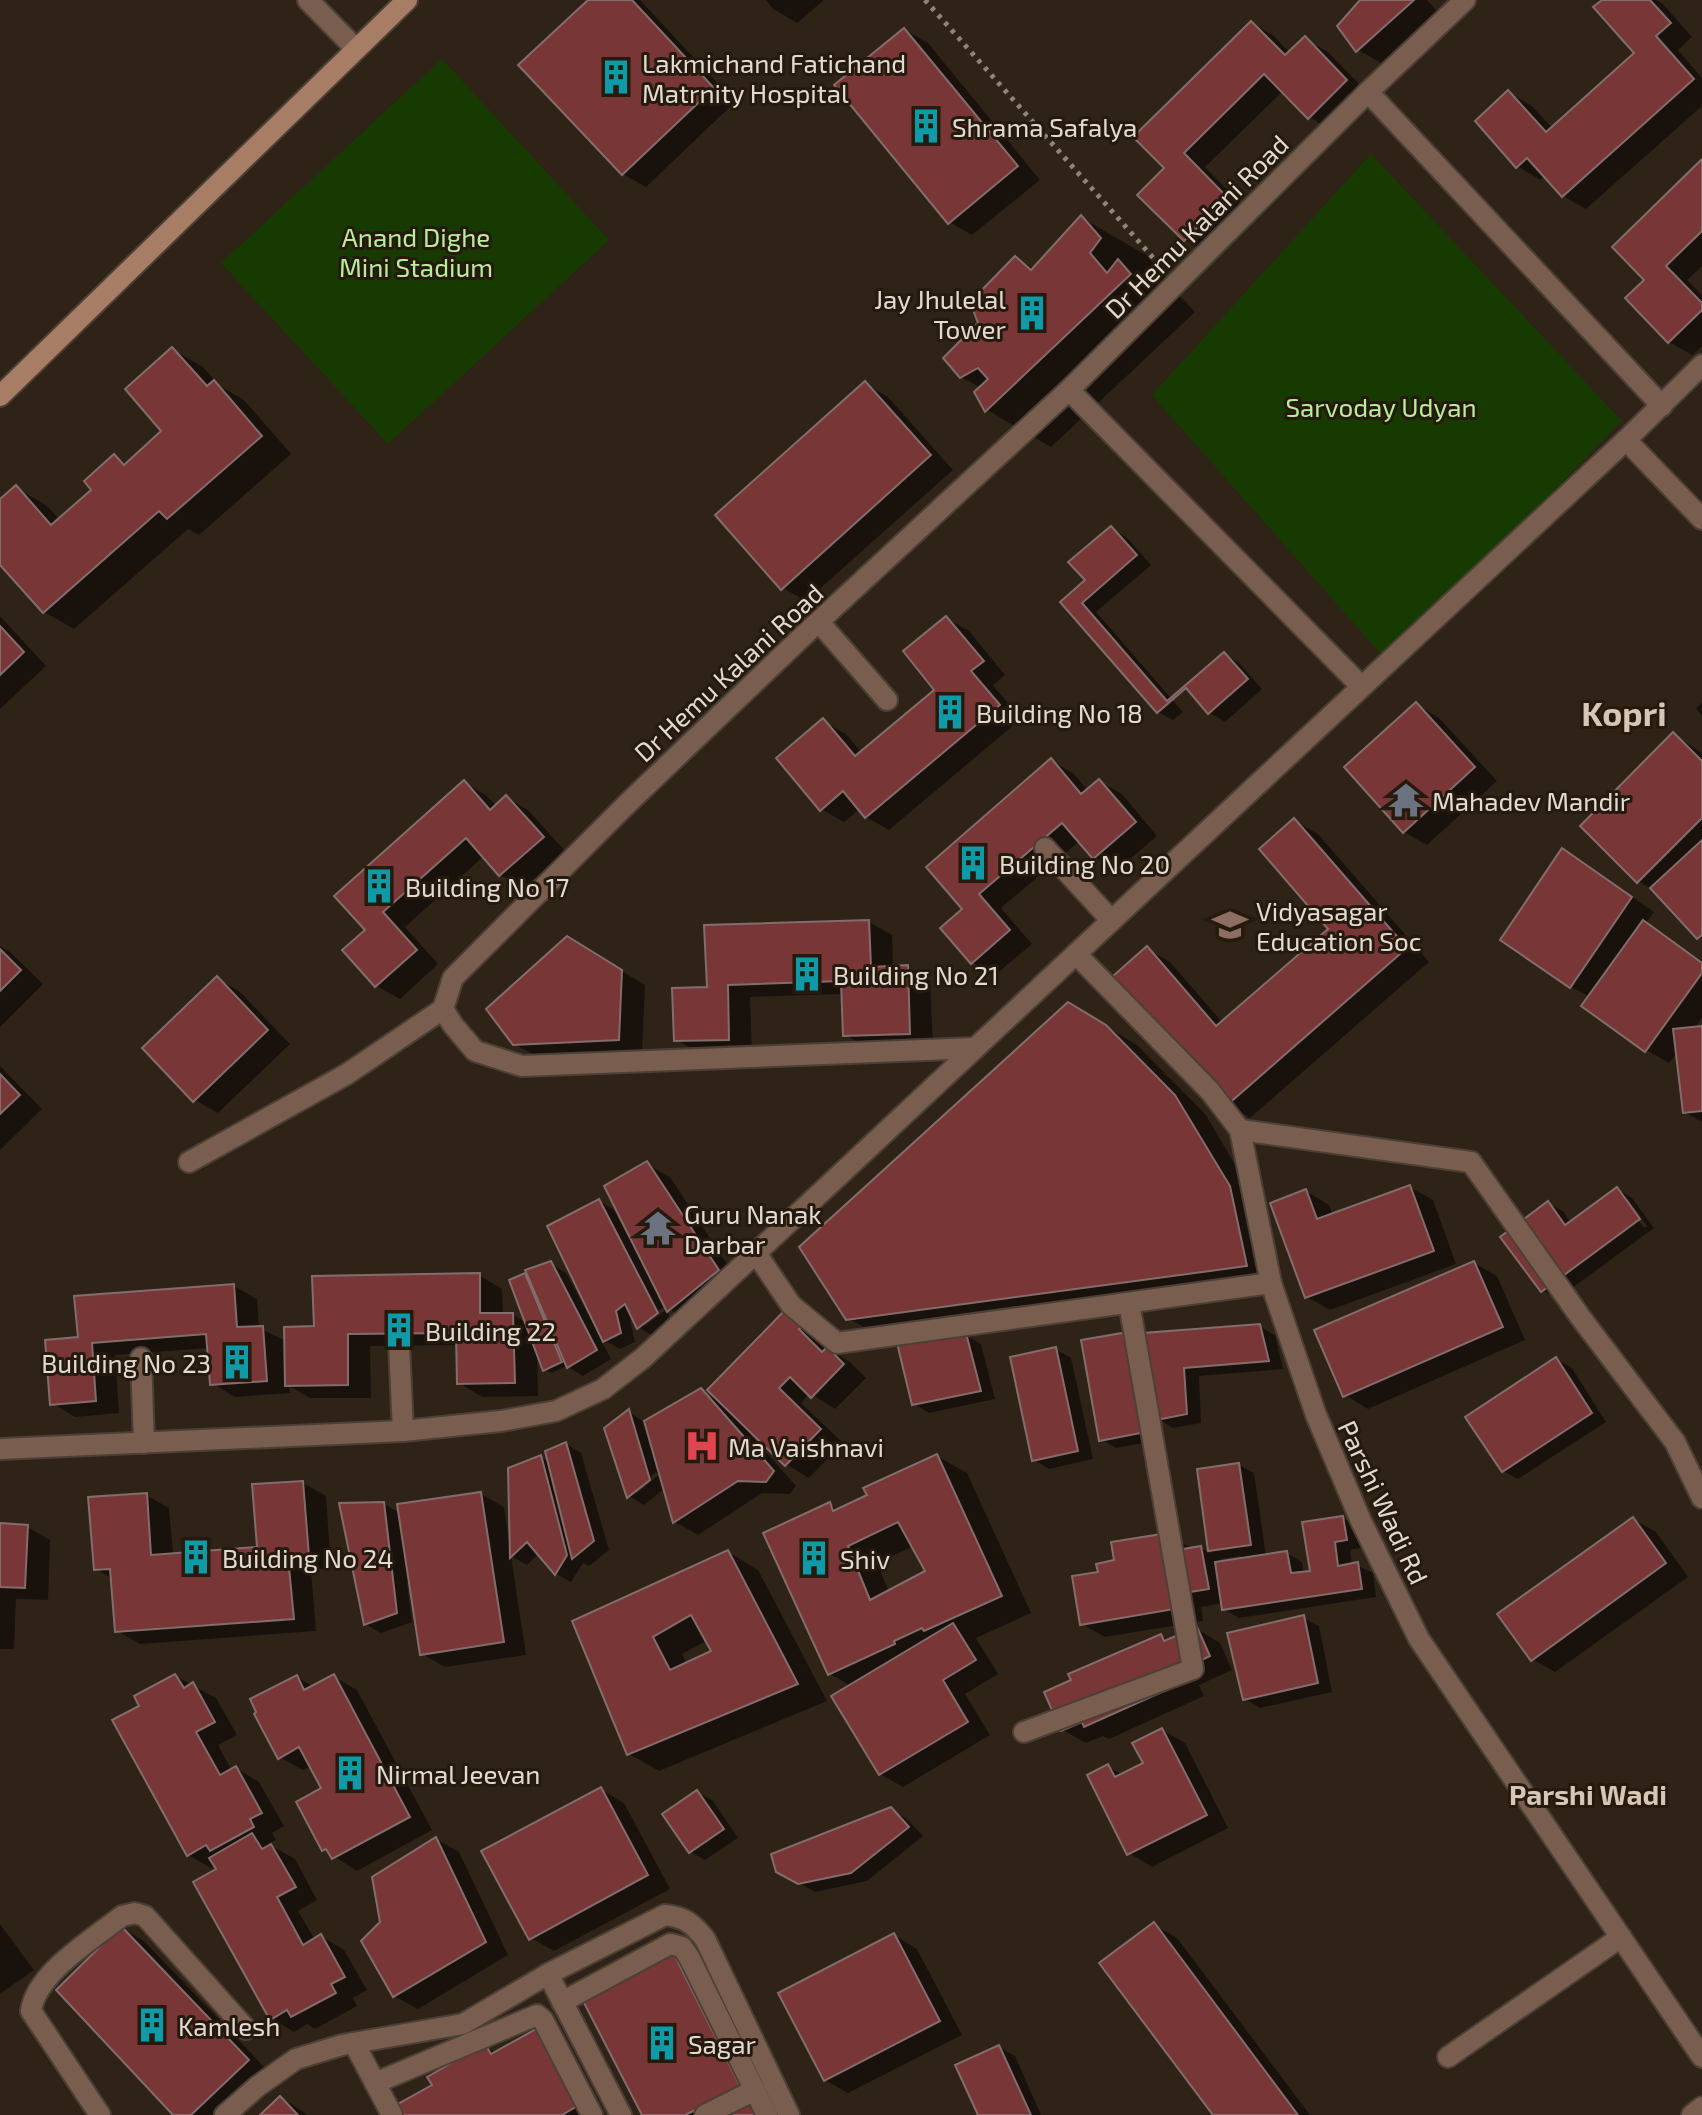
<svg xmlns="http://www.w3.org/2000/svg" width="1702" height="2115" font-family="'Exo 2',sans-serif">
	<rect width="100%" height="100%" fill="#2f2318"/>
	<g fill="#173a00">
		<polygon points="442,59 609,240 388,444 221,263"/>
		<polygon points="1371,154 1622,421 1387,661 1152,395"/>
	</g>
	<g fill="#0007" fill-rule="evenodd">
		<polygon points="591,0 640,0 735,102 646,187 623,174"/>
		<polygon points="766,0 824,0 797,23 773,9"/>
		<polygon points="1363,0 1427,0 1438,12 1381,63 1358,50"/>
		<polygon points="1605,0 1656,0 1663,4 1692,37 1678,50 1702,78 1702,106 1586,209 1563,196 1545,176 1540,180 1517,166 1509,93 1532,106 1553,129 1637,54"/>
		<polygon points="1251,23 1274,36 1290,53 1305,39 1328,52 1369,94 1332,130 1309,117 1283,91 1205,167 1249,212 1208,253 1185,240 1167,168"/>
		<polygon points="905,30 928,43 1040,180 972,235 949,222"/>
		<polygon points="1702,162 1702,266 1687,280 1702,295 1702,346 1692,355 1669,342 1646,280"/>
		<polygon points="1082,218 1146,255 1165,277 1159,284 1183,299 1195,312 1051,447 987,410 981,388 961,377 980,323 1015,258 1033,268"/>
		<polygon points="172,349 203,367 220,386 244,400 291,454 199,535 188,529 74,629 44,612 0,562 0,502 16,488 46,505 60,520 94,490 114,457 127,464 164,431"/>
		<polygon points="865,384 888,397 953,470 806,601 783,588"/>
		<polygon points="1111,528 1126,537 1151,565 1096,612 1183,712 1173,720 1158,712 1063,602 1087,580"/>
		<polygon points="0,616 46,666 0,709"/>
		<polygon points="946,618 969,631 1005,675 993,685 1021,719 889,830 866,817 860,809 844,822 821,809 823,721 846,734 862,753 937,690"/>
		<polygon points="1224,654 1239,663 1262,689 1225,722 1210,713 1187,686"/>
		<polygon points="1702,703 1702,716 1696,708"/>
		<polygon points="1416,704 1439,718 1497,781 1427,845 1404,832"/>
		<polygon points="1674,735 1702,753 1702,939 1657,892 1638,881"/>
		<polygon points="1051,760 1074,774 1088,791 1099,781 1122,794 1157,836 1117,870 1094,857 1080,841 1001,908 1032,944 995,975 972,962 965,909"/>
		<polygon points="464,782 487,796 496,806 506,797 529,811 565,851 524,888 500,875 484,856 405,927 438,964 400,999 377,986 345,950 368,931"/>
		<polygon points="1295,821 1318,834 1429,962 1250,1118 1227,1104 1147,949 1170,962 1223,1023 1331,929"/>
		<polygon points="1585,864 1654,912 1645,924 1702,962 1702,1018 1694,1029 1702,1028 1702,1122 1684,1112 1678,1052 1669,1063 1646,1050 1590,997 1571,987"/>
		<polygon points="869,922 892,935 893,968 907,967 930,981 933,1046 868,1048 845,1035 844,994 750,997 752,1052 700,1053 676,1040 709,989"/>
		<polygon points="0,946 10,952 43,984 0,1027"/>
		<polygon points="590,952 645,985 642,1052 538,1057 514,1044"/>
		<polygon points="217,978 240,992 290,1044 218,1113 195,1100"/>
		<polygon points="1068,1004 1137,1045 1206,1115 1259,1206 1276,1283 879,1336 848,1318"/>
		<polygon points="0,1066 42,1109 0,1150"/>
		<polygon points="647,1164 670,1177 740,1284 692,1324 665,1306 644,1321 644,1326 666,1310 672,1322 653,1336 638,1327 633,1317 630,1320 635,1342 620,1349 600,1338 611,1359 583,1376 567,1366 551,1373 544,1369 537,1351 538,1396 482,1397 459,1383 458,1345 370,1346 371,1398 310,1398 289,1386 290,1393 235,1397 212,1383 209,1348 115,1355 119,1413 75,1417 52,1403 80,1339 234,1286 257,1299 259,1328 286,1341 316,1328 479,1275 502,1289 503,1315 513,1315 527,1323 525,1276 531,1279 551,1264 566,1273 588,1314 591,1313 599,1201 614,1210 626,1233 629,1232"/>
		<polygon points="1410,1187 1433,1200 1456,1264 1330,1310 1307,1297 1306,1191 1329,1205 1333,1215"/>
		<path d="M1617 1189 1632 1198 1654 1228 1557 1299 1542 1290 1548 1203 1564 1212 1571 1223ZM1623 1199H1628L1647 1226 1644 1228Z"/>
		<polygon points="1474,1263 1497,1276 1525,1340 1368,1409 1345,1395"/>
		<path d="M787 1311 825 1339 821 1343 826 1348 850 1362 866 1378 835 1409 810 1393 801 1403 843 1443 809 1478 786 1464 754 1433 751 1435 796 1486 790 1494 762 1493 698 1535 675 1522 665 1488 644 1505 629 1496 630 1412 645 1423 701 1391 720 1402ZM656 1472 659 1475 636 1494V1488Z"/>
		<polygon points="1259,1326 1275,1335 1283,1369 1199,1376 1201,1423 1173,1428 1157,1418 1161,1440 1116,1448 1100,1439 1083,1342"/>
		<polygon points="965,1335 981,1344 995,1399 929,1413 914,1404"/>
		<polygon points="1055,1349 1071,1358 1093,1459 1049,1469 1034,1460"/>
		<polygon points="1556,1359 1572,1368 1606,1422 1518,1479 1503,1471"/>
		<polygon points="566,1444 581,1453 609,1550 589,1566 583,1563 571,1582 556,1574 539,1553 527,1565 511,1556 526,1655 445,1667 422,1654 411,1582 407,1583 412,1622 381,1633 365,1624 384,1504 400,1513 481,1494 504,1507 509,1541 512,1541 540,1457 550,1463"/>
		<path d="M937 1456 967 1473 1031 1613 976 1638 998 1674 965 1694 990 1735 903 1787 880 1774 851 1686 830 1674V1505L839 1510 869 1496ZM914 1546 928 1571 889 1592 877 1563Z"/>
		<path d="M1239 1465 1254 1473 1266 1556 1287 1553 1302 1562 1304 1574 1312 1573 1343 1518 1358 1527 1361 1548 1350 1550 1352 1565H1357L1373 1573 1376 1597 1239 1618 1224 1609 1223 1603 1201 1607 1203 1621 1105 1637 1082 1624 1100 1573 1116 1562 1168 1535 1191 1548H1201L1211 1554 1200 1470ZM1241 1556V1560L1224 1561 1220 1559Z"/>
		<polygon points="303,1483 326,1496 331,1568 311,1570 316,1631 140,1644 117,1631 113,1579 96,1569 146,1495 169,1508 173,1555 259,1549"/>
		<polygon points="1633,1519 1656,1532 1688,1577 1555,1672 1532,1659"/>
		<polygon points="0,1525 27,1527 50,1540 48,1600 16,1599 14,1649 0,1649"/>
		<path d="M728 1552 758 1570 827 1701 659 1771 629 1754 574 1622ZM708 1640 714 1652 687 1664 682 1654Z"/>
		<polygon points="1303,1618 1319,1626 1332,1692 1260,1708 1245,1699"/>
		<polygon points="1197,1629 1220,1643 1232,1670 1199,1685 1204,1696 1109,1739 1103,1736 1086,1743 1063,1730 1161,1636 1170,1641"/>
		<polygon points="175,1676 216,1698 237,1735 218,1745 232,1771 236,1768 259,1782 284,1826 272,1833 276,1840 268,1844 295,1859 317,1900 298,1911 315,1940 321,1936 344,1950 367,1990 353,1998 357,2006 315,2029 307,2024 294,2032 271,2018 219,1870 216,1865 211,1868 188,1855 141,1707"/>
		<polygon points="297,1677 314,1687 334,1677 357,1690 432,1830 357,1871 324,1850 324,1789 311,1766 303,1770 279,1757"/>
		<polygon points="1162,1730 1185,1743 1228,1828 1152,1867 1129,1853 1108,1767 1123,1775 1145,1764"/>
		<polygon points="601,1790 624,1803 670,1889 554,1951 531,1938"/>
		<polygon points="697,1792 713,1801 738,1838 705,1860 690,1851"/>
		<polygon points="891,1810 907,1819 923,1836 867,1881 815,1892 778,1871"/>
		<polygon points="436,1839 459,1852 508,1955 418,2009 394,1996 382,1923"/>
		<polygon points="0,1924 34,1970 0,1994"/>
		<polygon points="1154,1925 1177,1938 1310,2115 1216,2115"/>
		<polygon points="122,1928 145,1942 271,2074 227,2115 176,2115"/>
		<polygon points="894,1935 917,1949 962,2035 848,2093 825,2080"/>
		<polygon points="673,1955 696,1968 768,2115 644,2115"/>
		<polygon points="536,2031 559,2044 599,2115 406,2115 434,2086 485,2047 496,2053"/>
		<polygon points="999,2047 1015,2056 1041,2115 980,2115"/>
		<polygon points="281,2098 304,2112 307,2115 263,2115"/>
	</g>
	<g fill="#783636" stroke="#836d6c" stroke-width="2" fill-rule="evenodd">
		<polygon points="588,0 632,0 714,88 622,175 518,65"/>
		<polygon points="1414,0 1356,52 1337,26 1360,0"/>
		<polygon points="1602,0 1650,0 1671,23 1656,36 1694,79 1562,197 1527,158 1516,168 1475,121 1508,90 1546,132 1634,53 1593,7"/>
		<polygon points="1251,21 1285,55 1305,36 1347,80 1308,119 1264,74 1184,153 1228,198 1184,241 1137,195 1164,168 1133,137"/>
		<polygon points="904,28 1018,166 948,224 834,85"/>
		<polygon points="1702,159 1702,231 1666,266 1702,303 1702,310 1668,343 1625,298 1644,280 1612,247"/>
		<polygon points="1081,215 1101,238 1090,253 1107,273 1118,259 1131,274 985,412 974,392 988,379 978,368 960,378 943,358 978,323 970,302 1015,256 1031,270"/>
		<polygon points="172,347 207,386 214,380 262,436 167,519 159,511 43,613 0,565 0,499 16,485 51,525 91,490 84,481 114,454 124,465 161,431 125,389"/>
		<polygon points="865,381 931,455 781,590 715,515"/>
		<polygon points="1111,526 1137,555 1082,603 1167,701 1224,652 1248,679 1208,714 1186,688 1157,713 1060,602 1085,580 1068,562"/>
		<polygon points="946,616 984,661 971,671 1000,705 865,818 843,791 820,811 776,758 823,718 855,756 934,690 903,651"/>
		<polygon points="0,626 24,652 0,675"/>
		<polygon points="1416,702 1475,767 1403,833 1344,767"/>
		<polygon points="1673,732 1702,761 1702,818 1637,883 1580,826"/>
		<polygon points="1051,758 1081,794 1099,779 1136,822 1093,859 1062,823 979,894 1010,930 971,964 940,928 962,909 926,867"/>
		<polygon points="464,780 490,810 506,795 544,837 499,876 466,838 383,912 417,950 375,987 342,950 365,930 334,896"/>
		<polygon points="1294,818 1407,948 1226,1106 1113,976 1147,946 1216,1026 1328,929 1259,849"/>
		<polygon points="1702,840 1702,935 1697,939 1650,888"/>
		<polygon points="1562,848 1632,897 1570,988 1500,940"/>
		<polygon points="869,920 871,967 908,965 910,1034 843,1036 841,981 728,985 729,1040 674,1041 672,988 707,987 704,925"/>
		<polygon points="1643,920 1702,963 1702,973 1645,1052 1581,1006"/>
		<polygon points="567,936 622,970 619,1040 513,1045 486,1009"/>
		<polygon points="0,949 21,970 0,991"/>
		<polygon points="217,976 268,1030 193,1102 142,1048"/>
		<polygon points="1068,1002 1106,1025 1175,1095 1230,1186 1247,1266 846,1320 799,1247"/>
		<polygon points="1702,1026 1702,1111 1683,1113 1673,1029"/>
		<polygon points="0,1074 20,1095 0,1114"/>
		<polygon points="647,1161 719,1270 667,1312 604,1186"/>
		<polygon points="1410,1185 1434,1251 1305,1298 1270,1203 1306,1189 1317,1219"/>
		<polygon points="1617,1187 1640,1219 1541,1292 1500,1237 1548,1201 1565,1225"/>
		<polygon points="599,1199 658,1313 637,1329 625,1304 616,1311 621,1333 603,1342 547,1226"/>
		<polygon points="551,1261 597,1350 567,1368 525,1270"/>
		<polygon points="1474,1261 1503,1327 1343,1397 1314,1330"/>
		<polygon points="480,1273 480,1313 513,1313 515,1383 457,1384 456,1333 348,1334 348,1385 285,1386 284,1327 314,1326 312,1276"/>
		<polygon points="525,1273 562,1362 543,1371 509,1280"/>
		<polygon points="234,1284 237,1327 263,1326 267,1381 210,1385 206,1334 92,1343 96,1401 50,1405 45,1340 78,1337 74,1296"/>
		<polygon points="787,1308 804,1325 799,1329 822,1352 827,1347 844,1364 811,1398 790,1377 779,1388 821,1429 785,1466 707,1390"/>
		<polygon points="1260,1324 1269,1361 1184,1368 1187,1414 1156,1420 1143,1333"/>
		<polygon points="1128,1332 1146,1432 1099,1441 1081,1340"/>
		<polygon points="966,1333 981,1391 912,1405 897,1343"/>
		<polygon points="1056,1347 1078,1451 1032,1461 1010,1357"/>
		<polygon points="1556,1357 1592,1413 1502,1472 1465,1417"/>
		<polygon points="701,1388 774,1471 766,1482 738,1481 673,1523 644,1421"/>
		<polygon points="629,1409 650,1480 627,1498 604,1428"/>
		<polygon points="566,1442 594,1541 572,1559 545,1451"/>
		<path d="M937 1454 1002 1596 924 1631 922 1628 894 1641 895 1644 828 1675 763 1533 830 1502 833 1511 867 1495 863 1488ZM898 1522 925 1571 870 1600 848 1546Z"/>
		<polygon points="541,1455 567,1555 555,1575 527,1542 510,1558 508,1468"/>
		<polygon points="1239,1463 1251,1545 1208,1551 1197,1469"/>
		<polygon points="303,1481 309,1556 288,1557 294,1619 115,1632 110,1569 94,1570 88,1497 147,1493 151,1555 257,1547 252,1484"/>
		<polygon points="481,1492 504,1642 420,1655 397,1504"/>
		<polygon points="384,1502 397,1613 364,1625 339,1503"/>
		<polygon points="1343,1516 1347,1540 1335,1542 1338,1566 1358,1562 1362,1589 1222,1610 1215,1562 1287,1551 1291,1573 1310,1571 1302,1522"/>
		<polygon points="1633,1517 1666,1563 1531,1661 1497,1614"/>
		<polygon points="0,1523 28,1525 25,1588 0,1587"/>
		<polygon points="1168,1533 1171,1551 1201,1546 1209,1589 1178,1594 1180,1608 1080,1625 1072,1576 1098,1572 1096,1564 1114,1560 1111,1542"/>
		<path d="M728 1550 798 1684 627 1755 572 1621ZM691 1615 711 1651 670 1670 653 1637Z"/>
		<polygon points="1304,1615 1318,1683 1243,1700 1227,1633"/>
		<polygon points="953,1623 976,1660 943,1680 968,1722 879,1775 831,1696"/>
		<polygon points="1197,1627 1210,1656 1177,1672 1182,1683 1084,1727 1082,1722 1061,1731 1044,1692 1071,1680 1068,1674 1161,1634 1164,1641"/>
		<polygon points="175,1674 184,1688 193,1682 215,1722 196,1732 220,1775 236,1766 262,1813 250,1819 254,1827 210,1851 206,1845 187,1856 112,1720 139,1706 134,1696"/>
		<polygon points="334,1674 410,1817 332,1859 326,1849 322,1851 296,1802 321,1788 299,1747 278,1759 254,1714 256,1712 250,1699 297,1675 304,1690"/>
		<polygon points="1162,1728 1207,1815 1127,1855 1087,1775 1108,1764 1115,1777 1143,1763 1132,1743"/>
		<polygon points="601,1787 648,1875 529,1940 481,1851"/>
		<polygon points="697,1790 724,1829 689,1853 662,1814"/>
		<polygon points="891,1807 909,1827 851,1873 798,1884 776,1872 771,1854"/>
		<polygon points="252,1833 262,1849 271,1844 296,1887 277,1897 303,1945 321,1934 345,1977 331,1984 336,1993 291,2017 287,2010 270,2020 193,1882 216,1869 209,1858"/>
		<polygon points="436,1837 486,1942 393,1997 361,1941 380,1922 372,1877"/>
		<polygon points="1154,1922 1298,2115 1213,2115 1099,1963"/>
		<polygon points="121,1926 249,2060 191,2115 173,2115 56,1990"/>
		<polygon points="894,1933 940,2021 824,2081 778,1993"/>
		<polygon points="673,1952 741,2088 685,2115 642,2115 582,1999"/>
		<polygon points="536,2029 579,2105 562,2115 404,2115 398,2104 432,2085 427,2077 485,2044 491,2054"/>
		<polygon points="999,2045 1031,2115 978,2115 955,2065"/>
		<polygon points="280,2096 298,2115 260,2115"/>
		<polygon points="751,2103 757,2115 727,2115"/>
	</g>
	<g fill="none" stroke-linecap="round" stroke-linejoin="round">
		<g stroke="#4c4036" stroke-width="24">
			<g id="street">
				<polyline points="308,0 356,49"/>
				<polyline points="1368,92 1662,406"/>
				<polyline points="1069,390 1361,686"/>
				<polyline points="1626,440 1702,519"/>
				<polyline points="819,622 887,700"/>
				<polyline points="1045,848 1111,920"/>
				<polyline points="1076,954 1210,1091 1240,1130 1271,1283 1316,1415 1361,1521 1419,1639 1702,2057"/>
				<polyline points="975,1048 522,1066 475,1051 453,1025 443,1009 453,978 628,803 803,636 1069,390 1368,92 1465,0"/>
				<polyline points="1240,1130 1471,1162 1581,1318 1675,1442 1702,1498"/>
				<polyline points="189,1162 347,1074 443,1009"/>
				<polyline points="756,1253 791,1305 837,1343 1271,1283"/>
				<polyline points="399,1344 403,1431"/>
				<polyline points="141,1358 144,1443"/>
				<polyline points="0,1449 403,1431 501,1421 556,1411 603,1389 643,1358 756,1253 1626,440 1702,365"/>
				<polyline points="1024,1732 1193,1669 1129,1303"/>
				<polyline points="548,1974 621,2115"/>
				<polyline points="562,2002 670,1944 682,1947 689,1957 767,2115"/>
				<polyline points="354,2043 392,2115"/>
				<polyline points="1448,2057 1621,1937"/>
				<polyline points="375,2083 537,2015 543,2020 592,2115"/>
				<path d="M100 2115 31 2011C36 1973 92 1940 122 1916L135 1913 145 1916 246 2029"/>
				<path d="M225 2115 258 2086 296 2059 342 2045 463 2024 548 1974 665 1915C685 1917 693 1924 705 1939L789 2115"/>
				<polyline points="705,2115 755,2090"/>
				<polyline points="1692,2115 1702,2107"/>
			</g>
		</g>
		<g stroke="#4c4036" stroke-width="24">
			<polyline id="secondary" points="0,396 407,0"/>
		</g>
		<polyline stroke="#8e847b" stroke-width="5" stroke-dasharray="4 6" stroke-linecap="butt" points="925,0 1156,261"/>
		<use href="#street" stroke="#795e4f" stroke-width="20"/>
		<use href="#secondary" stroke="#a87d65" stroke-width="20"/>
	</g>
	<defs>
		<g id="building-bare" transform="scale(2.76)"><path d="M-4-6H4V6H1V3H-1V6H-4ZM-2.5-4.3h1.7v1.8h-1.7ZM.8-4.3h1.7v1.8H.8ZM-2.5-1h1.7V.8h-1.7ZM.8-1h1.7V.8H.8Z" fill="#0f9aa8" stroke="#261a0e" stroke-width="2.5" paint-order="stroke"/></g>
		<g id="temple-bare" transform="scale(2.76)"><path d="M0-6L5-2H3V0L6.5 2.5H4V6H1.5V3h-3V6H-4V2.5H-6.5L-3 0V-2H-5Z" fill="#6b7280" stroke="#261a0e" stroke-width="2.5" paint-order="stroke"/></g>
		<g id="school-bare" transform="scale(2.76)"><path d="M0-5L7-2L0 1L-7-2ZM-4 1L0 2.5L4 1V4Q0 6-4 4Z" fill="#8d6e63" stroke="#261a0e" stroke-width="2.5" paint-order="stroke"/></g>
		<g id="hospital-bare" transform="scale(2.76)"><path d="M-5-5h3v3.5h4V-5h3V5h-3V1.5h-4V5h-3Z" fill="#e0444e" stroke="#261a0e" stroke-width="2.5" paint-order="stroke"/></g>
	</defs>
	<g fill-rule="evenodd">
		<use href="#building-bare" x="616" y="77"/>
		<use href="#building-bare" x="926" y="126"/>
		<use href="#building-bare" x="1032" y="313"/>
		<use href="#building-bare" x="950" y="712"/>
		<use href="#temple-bare" x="1406" y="800"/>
		<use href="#building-bare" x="973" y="863"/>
		<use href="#building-bare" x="379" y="886"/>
		<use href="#school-bare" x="1230" y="925"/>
		<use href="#building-bare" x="807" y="974"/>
		<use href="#temple-bare" x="658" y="1228"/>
		<use href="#building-bare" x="399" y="1330"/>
		<use href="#building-bare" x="237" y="1362"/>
		<use href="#hospital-bare" x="702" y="1446"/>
		<use href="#building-bare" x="196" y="1557"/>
		<use href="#building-bare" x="814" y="1558"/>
		<use href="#building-bare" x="350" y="1773"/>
		<use href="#building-bare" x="152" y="2025"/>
		<use href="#building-bare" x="662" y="2043"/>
	</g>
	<g text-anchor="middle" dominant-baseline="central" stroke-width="6" stroke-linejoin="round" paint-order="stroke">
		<g font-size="26" fill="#e3dbd3" stroke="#261a0e" text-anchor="start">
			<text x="642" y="62">Lakmichand Fatichand<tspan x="642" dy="30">Matrnity Hospital</tspan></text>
			<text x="952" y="126">Shrama Safalya</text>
			<text x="1006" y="298" text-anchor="end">Jay Jhulelal<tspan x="1006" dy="30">Tower</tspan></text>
			<text x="976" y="712">Building No 18</text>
			<text x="1432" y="800">Mahadev Mandir</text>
			<text x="999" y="863">Building No 20</text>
			<text x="405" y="886">Building No 17</text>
			<text x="1256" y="910">Vidyasagar<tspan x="1256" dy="30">Education Soc</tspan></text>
			<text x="833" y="974">Building No 21</text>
			<text x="684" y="1213">Guru Nanak<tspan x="684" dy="30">Darbar</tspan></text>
			<text x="425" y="1330">Building 22</text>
			<text x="211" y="1362" text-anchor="end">Building No 23</text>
			<text x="728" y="1446">Ma Vaishnavi</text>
			<text x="222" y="1557">Building No 24</text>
			<text x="840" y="1558">Shiv</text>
			<text x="376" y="1773">Nirmal Jeevan</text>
			<text x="178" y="2025">Kamlesh</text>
			<text x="688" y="2043">Sagar</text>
		</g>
		<g font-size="26" fill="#e3dbd3" stroke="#261a0e">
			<text transform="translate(1196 226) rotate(-45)">Dr Hemu Kalani Road</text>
			<text transform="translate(728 672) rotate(-43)">Dr Hemu Kalani Road</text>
			<text transform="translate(1384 1502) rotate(65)">Parshi Wadi Rd</text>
		</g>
		<g font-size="26" fill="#b6ee9b" stroke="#261a0e">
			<text x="416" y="236">Anand Dighe<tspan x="416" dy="30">Mini Stadium</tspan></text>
			<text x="1381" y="406">Sarvoday Udyan</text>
		</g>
		<g font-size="28" font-weight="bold" fill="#d6c6b7" stroke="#261a0e">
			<text x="1588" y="1794">Parshi Wadi</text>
		</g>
		<g font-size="34" font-weight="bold" fill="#d6c6b7" stroke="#261a0e">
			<text x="1624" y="712">Kopri</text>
		</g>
	</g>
</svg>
